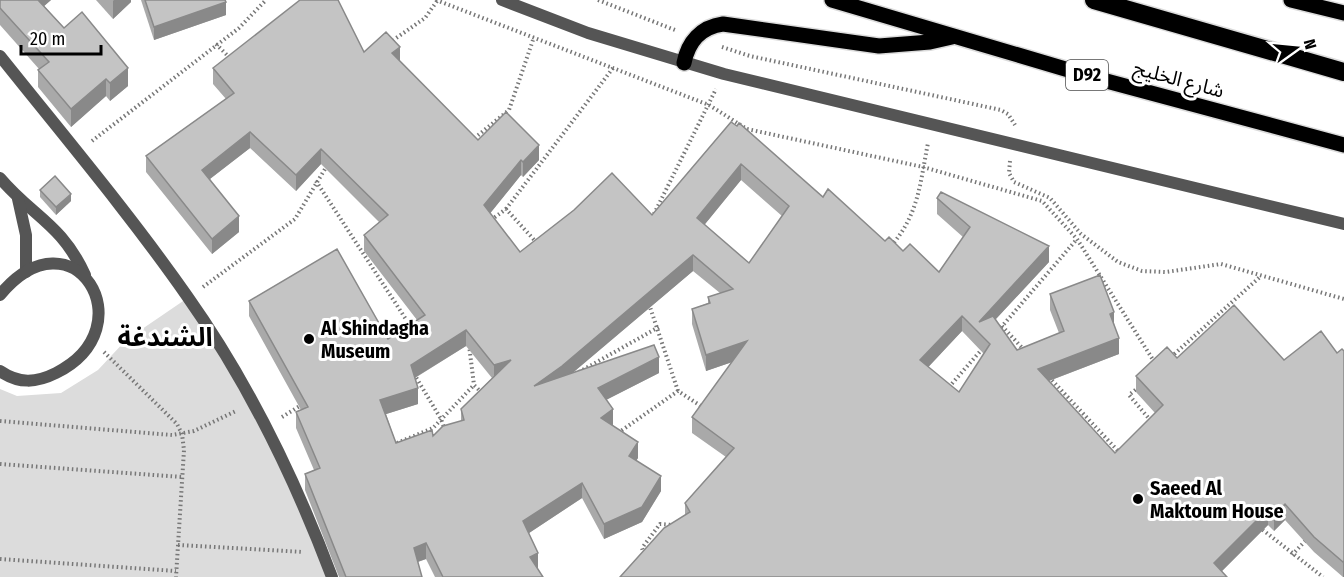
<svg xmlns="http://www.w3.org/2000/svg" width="1344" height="577" font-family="'Fira Sans Condensed','Noto Sans Arabic',sans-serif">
	<rect width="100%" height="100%" fill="#fff"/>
	<polygon fill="#dcdcdc" points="189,297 252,402 332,577 0,577 0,389 17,396 61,393 98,370 126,340"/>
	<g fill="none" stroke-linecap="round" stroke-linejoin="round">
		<g stroke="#dbdbdb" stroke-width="18">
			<g id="primary">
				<polyline points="832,0 1099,79 1344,145"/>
				<polyline points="1291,0 1344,13"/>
				<path d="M684 63C688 42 701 27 723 24L879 46 930 42 952 37"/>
			</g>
		</g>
		<g stroke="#dbdbdb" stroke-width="21">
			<polyline id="highway" points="1094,0 1344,72"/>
		</g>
		<g stroke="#777" stroke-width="4" stroke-dasharray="1.5 3" stroke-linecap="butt">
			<polyline points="436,0 709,105 747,129 923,167 1042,201 1077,239 1155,363"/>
			<polyline points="598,0 675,30"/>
			<polyline points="389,43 425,18 437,1"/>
			<polyline points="216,44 231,59"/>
			<polyline points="722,47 750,56 1001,110 1008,114 1015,125"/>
			<polyline points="92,141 239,28 266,0"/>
			<polyline points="471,141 509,110 534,37"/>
			<polyline points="1010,161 1009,173 1014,182 1050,198 1081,234 1118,262 1142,271 1166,272 1221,264 1344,299"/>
			<polyline points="316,181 411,327"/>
			<polyline points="506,209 613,68"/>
			<polyline points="654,214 716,89"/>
			<polyline points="491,220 506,209 537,243"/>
			<path d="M891 246C919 214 920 183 928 143"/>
			<polyline points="203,287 295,219 328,164"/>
			<polyline points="649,304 678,391"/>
			<polyline points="1002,326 1026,352"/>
			<polyline points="998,331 1077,239"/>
			<polyline points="469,345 474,385"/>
			<polyline points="104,352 177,424 182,434 184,450 176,577"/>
			<polyline points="1171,357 1261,276"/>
			<polyline points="579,372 659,327"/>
			<polyline points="414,374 441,419 445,430"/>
			<polyline points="1049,377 1120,453"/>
			<polyline points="949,387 983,348"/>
			<polyline points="1139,387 1129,395 1151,421"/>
			<polyline points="282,417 303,404"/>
			<polyline points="0,421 172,435 194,431 236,411"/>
			<polyline points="618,433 678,391 704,408"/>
			<polyline points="397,443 433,428 474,385 482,393"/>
			<polyline points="0,464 182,477"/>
			<polyline points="1259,527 1323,577"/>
			<polyline points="178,545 303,552"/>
			<polyline points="644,554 642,548 660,524 673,525"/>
			<polyline points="1292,555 1307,539"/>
			<polyline points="0,559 176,571"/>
		</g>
		<g stroke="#555" stroke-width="12">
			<path d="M0 178C32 216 62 224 85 275"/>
			<polyline points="18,199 26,235 26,272"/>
			<path d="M0 295C73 207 148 327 56 373 36 383 19 384 0 371"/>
		</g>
		<g stroke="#555" stroke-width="12">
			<polyline points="502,0 588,33 724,74 1344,224"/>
			<path d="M0 56C63 135 129 213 187 296 248 382 295 479 332 577"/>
		</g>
		<use href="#primary" stroke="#000" stroke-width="15"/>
		<use href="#highway" stroke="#000" stroke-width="18"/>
	</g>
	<g fill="#a9a9a9" fill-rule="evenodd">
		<polygon points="0,0 51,0 44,6 64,28 128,86 110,101 106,96 71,127 38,87 38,70 39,69 0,25"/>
		<polygon points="96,0 131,0 131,2 113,19"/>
		<polygon points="141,0 225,0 226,15 154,40"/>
		<path d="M364 52 400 61 478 140 539 160 523 177 521 175 490 213 520 252 652 215 731 122 823 197 885 241 939 272 963 237 937 214V198L1049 262 995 320 1017 350 1059 333 1050 310V294L1114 323 1119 354 1049 381 1115 453 1155 413 1136 392V376L1177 358 1284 360 1337 353 1344 577H1343L1314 552 1285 520 1274 531 1268 525 1222 571 685 515V503L726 457 692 433V417L732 362 706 371 692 324V309L708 303V297L720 293 693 271 572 373H659L606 400 613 425 612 426 638 458 636 460 661 491 642 522 604 539 582 498 529 533 538 569 543 577H435L426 559 418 562 422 577H339L305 490V474L314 470 296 428V412L301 410 249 316V301L388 339 417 320 364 251V235L379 222 321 164 296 191 250 148 210 179 239 232 212 254 146 172V156L226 99 213 84V68ZM741 180 782 216 749 263 704 225ZM962 331 984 354 959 392 928 367ZM466 346 492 378 461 409V421L433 436 396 443 386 414 418 404 415 378Z"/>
		<polygon points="40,190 71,201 56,215 40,197"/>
	</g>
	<g fill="#898989">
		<polygon points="35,0 51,0 35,14"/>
		<polygon points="114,0 131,0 131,2 113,19 113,1"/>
		<polygon points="226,2 226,15 154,40 154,27"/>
		<polygon points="400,47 400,62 392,53"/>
		<polygon points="128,68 128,86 110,101 110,83"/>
		<polygon points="106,79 106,96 71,127 71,109"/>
		<polygon points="250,132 250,148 202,185 202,170"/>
		<polygon points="539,145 539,160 523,177 523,162"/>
		<polygon points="321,149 321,164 296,191 296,175"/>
		<polygon points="521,160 521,175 484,221 484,205"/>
		<polygon points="741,164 741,180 697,234 697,218"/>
		<polygon points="71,194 71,201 56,215 56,207"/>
		<polygon points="239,216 239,232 212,254 212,239"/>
		<polygon points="1049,246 1049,262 981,335 979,322"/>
		<polygon points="693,255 693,271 562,382 534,386"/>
		<polygon points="1114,312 1114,328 1110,314"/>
		<polygon points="962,316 962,331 920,376 920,360"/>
		<polygon points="466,330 466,346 411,380 411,365"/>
		<polygon points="1119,338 1119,354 1038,385 1038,369"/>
		<polygon points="747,341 747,357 706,371 706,355"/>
		<polygon points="659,357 659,373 598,404 598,388"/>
		<polygon points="511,360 494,381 494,365"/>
		<polygon points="418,388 418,404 380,416 380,400"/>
		<polygon points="613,409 613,425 601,434 601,418"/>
		<polygon points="638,442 638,458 629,472 629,456"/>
		<polygon points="661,476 661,491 642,522 604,539 604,524"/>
		<polygon points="582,483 582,498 523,537 523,521"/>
		<polygon points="1285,504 1285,520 1274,531 1274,515"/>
		<polygon points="1268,509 1268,525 1216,577 1214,563"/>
		<polygon points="426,543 426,559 414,563 414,548"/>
		<polygon points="538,553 538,569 530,557"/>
		<polygon points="1344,561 1344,577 1343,577 1343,562"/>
	</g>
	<g fill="#c4c4c4" stroke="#898989" stroke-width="1.5" fill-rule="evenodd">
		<polygon points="0,0 38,0 64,28 82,12 128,68 110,83 106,79 71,109 38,70 49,62 0,8"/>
		<polygon points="145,0 225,0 226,2 154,27"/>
		<path d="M300 0H338L364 52 386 32 400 47 392 53 478 140 506 112 539 145 523 162 521 160 484 205 520 252 574 210 612 173 652 215 731 122 737 126 739 123 823 197 828 189 885 241 889 237 903 251 910 244 939 272 970 227 937 198 941 192 1049 246 979 322 993 316 1017 350 1064 331 1050 294 1100 275 1114 312 1110 314 1119 338 1038 369 1115 453 1163 405 1136 376 1167 347 1177 358 1234 305 1284 360 1321 331 1337 353 1342 349 1344 351V561L1343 562 1314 537 1285 504 1274 515 1268 509 1214 563 1227 577H620L664 528 690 512 685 503 734 448 692 417 747 341 706 355 692 309 710 303 708 297 733 289 693 255 562 366 534 386 654 345 659 357 598 388 613 409 601 418 638 442 629 456 661 476 642 507 604 524 582 483 523 521 538 553 530 557 543 577H443L426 543 414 548 422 577H346L305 474 320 468 296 412 308 407 249 301 337 249 388 339 425 315 364 235 388 215 321 149 296 175 250 132 202 170 239 216 212 239 146 156 234 93 213 68ZM741 164 789 206 749 263 697 218ZM962 316 990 344 959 392 920 360ZM466 330 494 365 511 360 461 409 464 420 443 426 433 436 432 430 396 443 380 400 418 388 411 365Z"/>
		<polygon points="55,176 71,194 56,207 40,190"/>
	</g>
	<g fill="#000" stroke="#fff" stroke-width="2">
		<circle cx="309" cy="339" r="6"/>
		<circle cx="1138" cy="499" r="6"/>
	</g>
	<g text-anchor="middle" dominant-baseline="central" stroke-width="6" stroke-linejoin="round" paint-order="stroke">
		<rect fill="#fff" stroke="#4c4c4c" stroke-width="1.5" x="1066" y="60" width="42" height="30" rx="4.5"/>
		<g font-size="18" font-weight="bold" fill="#000">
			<text x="1087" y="75">D92</text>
		</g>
		<g font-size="20" fill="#000" stroke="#fff">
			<text transform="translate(1179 79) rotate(15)">شارع الخليج</text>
		</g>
		<g font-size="20" font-weight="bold" fill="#000" stroke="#fff" text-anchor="start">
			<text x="321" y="328">Al Shindagha<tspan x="321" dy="23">Museum</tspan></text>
			<text x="1150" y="488">Saeed Al<tspan x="1150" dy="23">Maktoum House</tspan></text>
		</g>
		<g font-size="26" font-weight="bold" fill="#000" stroke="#fff">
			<text x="165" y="337">الشندغة</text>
		</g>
	</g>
	<g transform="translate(1296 48) rotate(75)" stroke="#ffffff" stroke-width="4.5" paint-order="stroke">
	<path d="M0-4.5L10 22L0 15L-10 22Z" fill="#000000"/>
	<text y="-9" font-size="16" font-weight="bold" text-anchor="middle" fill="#000000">N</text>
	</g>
	<path d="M21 45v9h80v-9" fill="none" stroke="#000000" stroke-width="3"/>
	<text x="30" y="45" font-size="18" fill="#000000" stroke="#ffffff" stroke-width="4.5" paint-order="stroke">20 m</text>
</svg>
